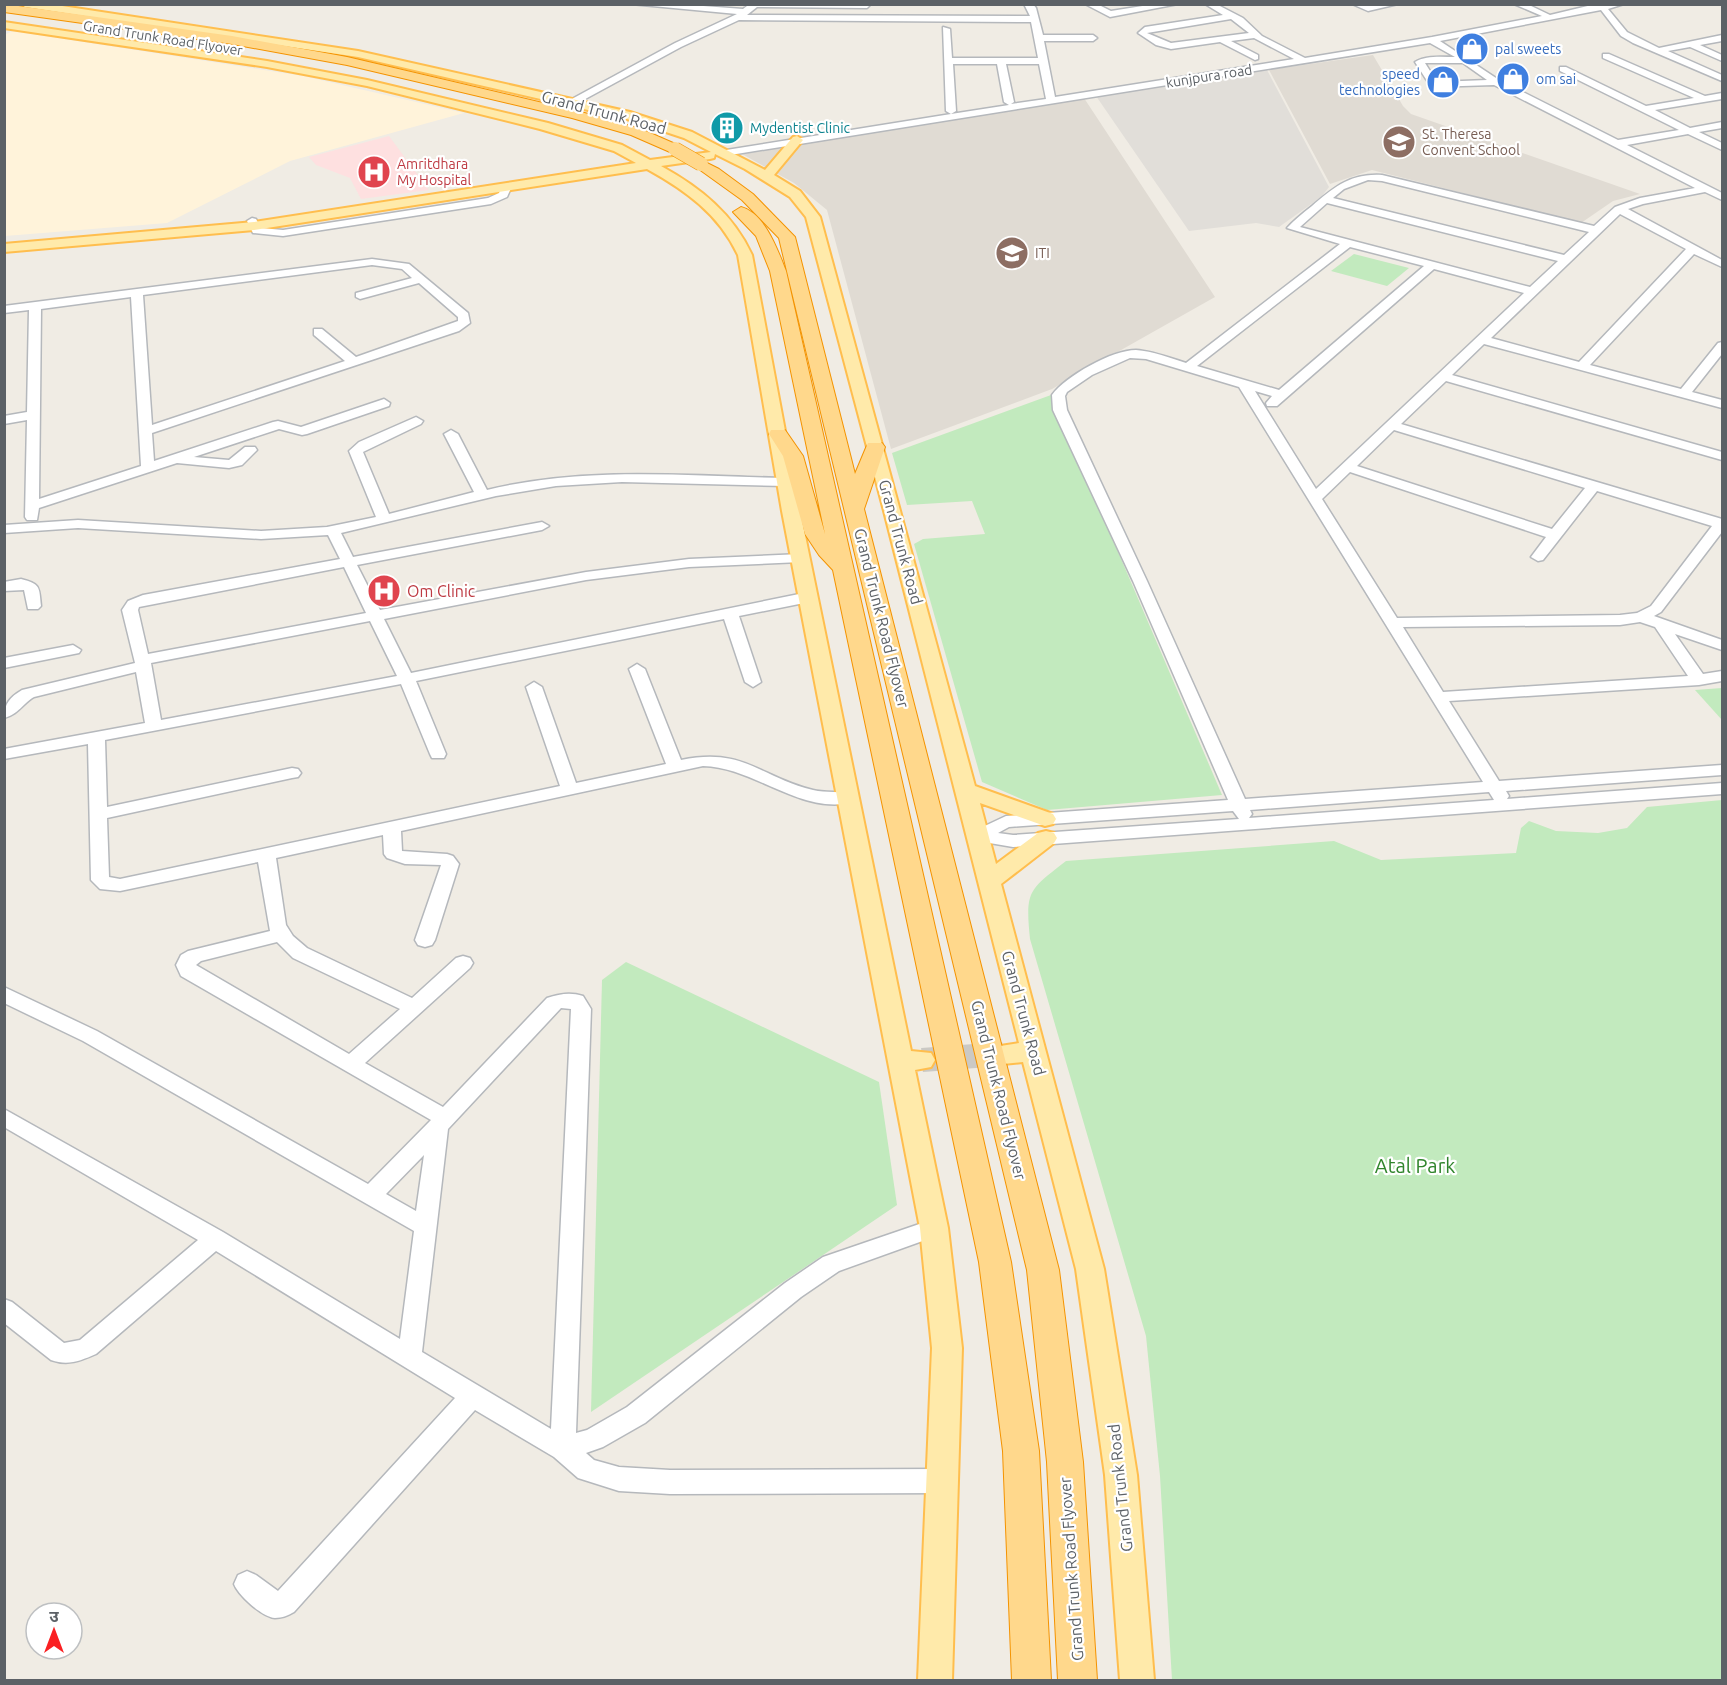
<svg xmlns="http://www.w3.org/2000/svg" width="1727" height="1685" font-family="Ubuntu,'Noto Sans Devanagari',sans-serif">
	<rect width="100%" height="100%" fill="#f0ece4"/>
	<polygon fill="#fff3da" points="13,31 303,76 464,113 290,161 167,223 5,236 4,35"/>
	<polygon fill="#e1ded9" points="1267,70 1329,187 1321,197 1279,227 1256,223 1189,231 1096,96"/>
	<g fill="#e0dbd3">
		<polygon points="1373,55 1403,106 1411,114 1640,194 1613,201 1581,223 1372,170 1330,184 1269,70"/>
		<polygon points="1084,98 1215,297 1052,389 891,449 827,210 794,183 742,154"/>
	</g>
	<polygon fill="#fee0e0" points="389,136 429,190 361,199 350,178 316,165 309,157"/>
	<g fill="#c2eabe">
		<polygon points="1354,254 1409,268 1387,286 1331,271"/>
		<polygon points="1051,395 1222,795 1047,810 982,782 914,544 923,539 985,534 972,501 907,505 892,453"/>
		<polygon points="1722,688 1722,720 1695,690"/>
		<path d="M1722 800V1680H1172L1160 1476 1146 1336 1030 939C1025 890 1029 890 1066 861L1334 841 1381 860 1516 853 1521 828 1529 821 1556 831 1598 833 1627 828 1647 807Z"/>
		<polygon points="626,962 879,1082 897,1205 591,1412 602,980"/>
	</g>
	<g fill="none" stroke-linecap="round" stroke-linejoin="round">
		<polyline stroke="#cbc9c4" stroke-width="24" stroke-dasharray="24 12" stroke-linecap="butt" points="922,1060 1003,1054"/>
		<g stroke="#b5b8bc" stroke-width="3">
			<g id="minor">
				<path d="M631 4H677L743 9 747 6 744 4H871L867 8 757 7 747 15 1030 16 1024 4H1033L1036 8 1043 35H1093L1097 38 1093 41H1044L1055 97 1294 59 1254 38 1231 41 1258 55V59L1255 60 1220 42 1171 49 1156 45 1138 33 1145 27 1223 15 1205 4H1216L1243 18 1262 36 1305 58 1432 37 1542 16 1514 4H1527L1550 15 1596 4H1624L1608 9 1627 32 1659 48 1722 35V41L1700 45 1722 55V61L1690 47 1668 51 1722 75V81L1633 43 1621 36 1601 10 1440 41 1499 80 1618 140 1679 130 1560 71V67H1566L1646 106 1694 98 1603 58V54H1609L1705 96 1722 93V99L1655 110 1690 128 1722 122V128L1699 132 1722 143V150L1688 134 1627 145 1722 193V200L1705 192 1643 204 1628 209 1722 260V267L1694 254 1590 365 1681 389 1718 343 1722 342V354L1692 392 1722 400V408L1484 344 1452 375 1722 452V460L1446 381 1401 424 1722 519V532L1661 612 1654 616 1722 640V650L1675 634 1703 674 1722 671V681L1699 685 1449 701 1499 781 1722 765V775L1506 791 1509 796 1507 799 1722 783V794L1013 847 972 840 969 836 972 832 1006 816 1228 800 1133 581 1053 410 1052 395C1066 376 1112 350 1136 350 1153 351 1170 358 1186 363L1340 244 1287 228C1294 220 1303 213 1312 206 1333 188 1350 173 1382 175L1594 226 1615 207 1640 198 1695 188 1494 85 1431 87 1415 62C1426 55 1442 57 1455 57L1430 43 724 156 720 155V151L951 114 946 111 943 27 950 29 952 58H1038L1031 22 739 20 681 47 576 104H570V100L675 43 737 14ZM1231 19 1249 33 1171 43 1147 33ZM1425 63H1463L1487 80 1437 82ZM953 64H997L1004 102 1009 105 951 114 956 111ZM1006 64H1039L1046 99 1011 104 1014 102ZM1368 180 1382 181 1589 232 1564 255 1333 198 1344 189ZM1327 203 1558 261 1530 287 1300 227ZM1620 214 1686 249 1579 362 1491 338ZM1350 247 1424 266 1279 390 1197 366ZM1434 269 1524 293 1316 489 1255 391 1272 396 1266 403 1267 406H1277ZM1130 358 1146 359 1239 387 1483 782 1245 799 1147 581 1067 410 1065 396 1067 392 1092 375ZM1394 430 1585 488 1552 529 1357 466ZM1350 472 1546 537 1531 557 1538 561 1543 560 1597 491 1712 526 1651 606 1637 613 1620 615 1397 618 1322 499ZM1640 622 1655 627 1688 676 1443 692 1403 627 1620 625ZM1489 792 1494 800 1249 818 1252 814 1250 810ZM1233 811 1239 819 1013 835 998 833 1009 827Z"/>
				<polygon points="1085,4 1097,4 1111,11 1155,4 1178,4 1110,17"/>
				<polygon points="1352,4 1398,4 1368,11"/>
				<polygon points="506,185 511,188 507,197 491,204 283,236 253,233 247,221 252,218 256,219 261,228 283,230 488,198 499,193 502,186"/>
				<path d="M372 259 409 264 468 313 470 323 459 331 152 433 154 461 273 422 278 421 301 427 384 399 390 403 389 406 307 434 302 435 279 429 194 457 229 460 245 447H255L257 450 242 465 229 468 177 463 39 508 37 520H27L25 517 27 420 4 424V416L27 412 29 310 4 313V306ZM372 265 402 269 412 278 356 293V297L360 299 419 283 458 317V321L356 357 322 329H314V335L345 361 152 425 143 295ZM131 297 141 466 39 499 41 309Z"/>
				<path d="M416 417 423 421 421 424 363 452 389 514 474 492 444 434 451 430 458 434 487 490C585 466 686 476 786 478L793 482 786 486 622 482 556 486 496 496 341 533 353 557 542 522 549 526 542 530 357 565 380 610 586 572 689 559 801 554 808 558 801 562 689 567 586 580 384 619 411 673 809 592 817 597 809 602 739 616 761 682 753 687 745 682 724 619 416 681 446 754 444 758H432L430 754 401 684 105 740 107 807 292 768 298 769 301 773 298 777 292 778 107 818 109 877 120 879 560 786 526 687 534 682 542 687 576 783 666 764 629 669 637 664 645 669 681 760C745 747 759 777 813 790 826 793 841 791 854 794L857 798 854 802C801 816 755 767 703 766L401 831 402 851 447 854 453 856 459 864 435 940 432 945 425 947 418 945 415 940 441 865 405 864 387 858 384 854 383 835 276 858 286 925 293 936 307 948 412 998 456 958 463 956 470 958 473 963 470 968 365 1063 443 1107 547 998C560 994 570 992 583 996L591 1009 576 1433 587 1430 627 1407 785 1283 823 1257 934 1219 942 1222 945 1228 942 1234 839 1271 801 1297 645 1423 603 1447 586 1453 594 1460 619 1467 670 1470 943 1469 952 1473 956 1481 952 1489 943 1493 670 1494 619 1491 578 1478 554 1457 475 1410 294 1612C289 1615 282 1618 275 1618 262 1617 238 1595 234 1584L238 1575 247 1571 256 1575 278 1591 455 1398 216 1251 96 1354C80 1361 68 1366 51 1360L4 1323V1299L12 1302 64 1343 80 1340 198 1240 4 1127V1109L223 1232 400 1339 414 1231 83 1041 4 1003V987L97 1031 368 1184 431 1120 181 976 176 965 181 955 188 951 270 931 258 862 120 891 100 889 91 880 88 744 4 759V749L145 723 136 672 34 697C22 704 19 714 4 718 4 704 10 697 22 690L135 663 122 610 128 601 143 595 340 559 328 535 261 539 78 528 4 533V525L78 520 261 531 327 527 376 517 349 451 359 442ZM344 567 366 613 148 654 138 610 139 607ZM370 621 397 676 161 720 151 663ZM277 942 293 958 400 1009 349 1054 196 965 201 961ZM561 1008 571 1009 551 1429 422 1352 448 1129ZM424 1155 416 1211 386 1194Z"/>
				<path d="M21 579C41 584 39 587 41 606L38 609H28L24 590 4 591V582Z"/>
				<polygon points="73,645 81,650 79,653 4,668 4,658"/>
			</g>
		</g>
		<g stroke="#ffbe4e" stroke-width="4">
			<path id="major" d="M20 4H49L358 51 630 112 692 132 765 170 793 137 797 136 803 140 774 175 800 191 820 217 975 786 1053 814 1056 819 1053 824 1045 826 980 803 996 864 1038 833 1046 831 1054 833 1057 838 1054 843 1001 884 1104 1269 1137 1475 1154 1680H1120L1105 1475 1076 1269 1023 1062 1003 1064 994 1061 990 1054 994 1047 1019 1043 884 511 806 217 790 197 745 169 715 154 714 158 710 159 661 166C701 188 733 214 752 255L800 511 911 1051 931 1053 935 1060 931 1067 915 1070 948 1228 962 1348 952 1680H918L932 1348 920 1228 782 511 738 255C719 214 685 190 647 169L254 230 4 252V244L254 222 636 163 614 151 540 129 367 86 267 67 4 28V22L267 61 367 80 548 123 622 145 650 160 711 152 684 138 627 119 358 57 25 7Z"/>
		</g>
		<g stroke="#f49300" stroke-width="2">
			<g id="highway">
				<polygon points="4,4 232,36 347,57 581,112 641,129 680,146 682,149 675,153 670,152 631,135 572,118 347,65 232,44 4,12"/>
				<polygon points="701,160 719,169 753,194 795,237 855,474 868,443 882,443 885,447 864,509 1059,1270 1083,1462 1097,1680 1058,1680 1047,1462 1027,1270 779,238 742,200 696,167 694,164 696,161"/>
				<path d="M741 207C765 213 778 251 786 271L1011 1262 1039 1451 1051 1680H1012L1003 1451 979 1262 833 570 819 555 805 534 783 456 769 434 771 430H785L803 456 825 534 770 271 756 236 733 212Z"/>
			</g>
		</g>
		<use href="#minor" fill="#fff" fill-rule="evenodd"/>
		<use href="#major" fill="#ffeaaa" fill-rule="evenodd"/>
		<use href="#highway" fill="#ffd88c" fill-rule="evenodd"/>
		<g stroke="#f49300" stroke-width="15" stroke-linecap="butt">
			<polyline id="highway-bridge" points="675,149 701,164"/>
		</g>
		<use href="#highway-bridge" stroke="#ffd88c" stroke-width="14"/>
	</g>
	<defs>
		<g id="shop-disc" transform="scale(1.725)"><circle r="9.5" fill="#3f7fe0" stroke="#fff"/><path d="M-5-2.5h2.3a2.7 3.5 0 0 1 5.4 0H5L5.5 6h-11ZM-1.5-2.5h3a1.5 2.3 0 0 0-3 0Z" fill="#fff"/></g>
		<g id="building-disc" transform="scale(1.725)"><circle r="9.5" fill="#0f9aa8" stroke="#fff"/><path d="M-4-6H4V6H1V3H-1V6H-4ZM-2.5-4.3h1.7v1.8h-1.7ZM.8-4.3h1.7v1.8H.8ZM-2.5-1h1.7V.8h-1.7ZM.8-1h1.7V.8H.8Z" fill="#fff"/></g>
		<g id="school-disc" transform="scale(1.725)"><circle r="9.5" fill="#8d6e63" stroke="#fff"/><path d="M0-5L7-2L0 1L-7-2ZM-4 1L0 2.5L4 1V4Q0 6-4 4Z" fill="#fff"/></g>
		<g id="hospital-disc" transform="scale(1.725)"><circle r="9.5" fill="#e0444e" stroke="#fff"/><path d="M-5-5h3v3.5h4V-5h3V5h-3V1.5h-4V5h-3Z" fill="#fff"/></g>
		<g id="university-disc" transform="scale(1.725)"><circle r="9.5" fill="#8d6e63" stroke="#fff"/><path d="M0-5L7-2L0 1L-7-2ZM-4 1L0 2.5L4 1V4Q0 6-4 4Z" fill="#fff"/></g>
	</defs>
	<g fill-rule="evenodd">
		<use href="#shop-disc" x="1472" y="49"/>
		<use href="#shop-disc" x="1513" y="79"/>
		<use href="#shop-disc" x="1443" y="82"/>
		<use href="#building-disc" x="727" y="128"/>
		<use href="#school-disc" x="1399" y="142"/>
		<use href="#hospital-disc" x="374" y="172"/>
		<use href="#university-disc" x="1012" y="253"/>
		<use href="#hospital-disc" x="384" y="591"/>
	</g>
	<g text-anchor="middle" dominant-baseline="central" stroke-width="4.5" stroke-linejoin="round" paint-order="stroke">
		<g font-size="14" fill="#5c6166" stroke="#fff">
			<text transform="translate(163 38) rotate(9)">Grand Trunk Road Flyover</text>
			<text transform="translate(1209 76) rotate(-9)">kunjpura road</text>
		</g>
		<g font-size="14" fill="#366cbe" stroke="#fff" text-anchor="start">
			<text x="1495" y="49">pal sweets</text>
			<text x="1420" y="74" text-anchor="end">speed<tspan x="1420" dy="16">technologies</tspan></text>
			<text x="1536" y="79">om sai</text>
		</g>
		<g font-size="14" fill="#0d838f" stroke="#fff" text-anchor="start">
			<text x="750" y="128">Mydentist Clinic</text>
		</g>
		<g font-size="14" fill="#785e54" stroke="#fff" text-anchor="start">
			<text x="1422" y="134">St. Theresa<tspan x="1422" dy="16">Convent School</tspan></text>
			<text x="1035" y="253">ITI</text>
		</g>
		<g font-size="14" fill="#be3a42" stroke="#fff" text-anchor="start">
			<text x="397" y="164">Amritdhara<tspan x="397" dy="16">My Hospital</tspan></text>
		</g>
		<g font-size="16" fill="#5c6166" stroke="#fff">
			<text transform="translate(604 112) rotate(15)">Grand Trunk Road</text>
			<text transform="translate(901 542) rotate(75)">Grand Trunk Road</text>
			<text transform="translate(882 618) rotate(76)">Grand Trunk Road Flyover</text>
			<text transform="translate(1024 1013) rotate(75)">Grand Trunk Road</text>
			<text transform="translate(999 1090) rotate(76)">Grand Trunk Road Flyover</text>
			<text transform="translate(1120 1488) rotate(-96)">Grand Trunk Road</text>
			<text transform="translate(1071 1569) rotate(-94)">Grand Trunk Road Flyover</text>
		</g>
		<g font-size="16" fill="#be3a42" stroke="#fff" text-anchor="start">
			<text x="407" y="591">Om Clinic</text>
		</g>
		<g font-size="20" fill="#30852c" stroke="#fff">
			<text x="1415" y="1165">Atal Park</text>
		</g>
	</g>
	<rect width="1727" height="1685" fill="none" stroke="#5c6166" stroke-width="12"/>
	<g transform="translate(54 1631)"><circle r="28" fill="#ffffff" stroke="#bec0c2" stroke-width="1.5"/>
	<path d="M0-4.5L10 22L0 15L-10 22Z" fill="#fa2022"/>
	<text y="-9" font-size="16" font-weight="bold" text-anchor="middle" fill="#5c6166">उ</text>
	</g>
</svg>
